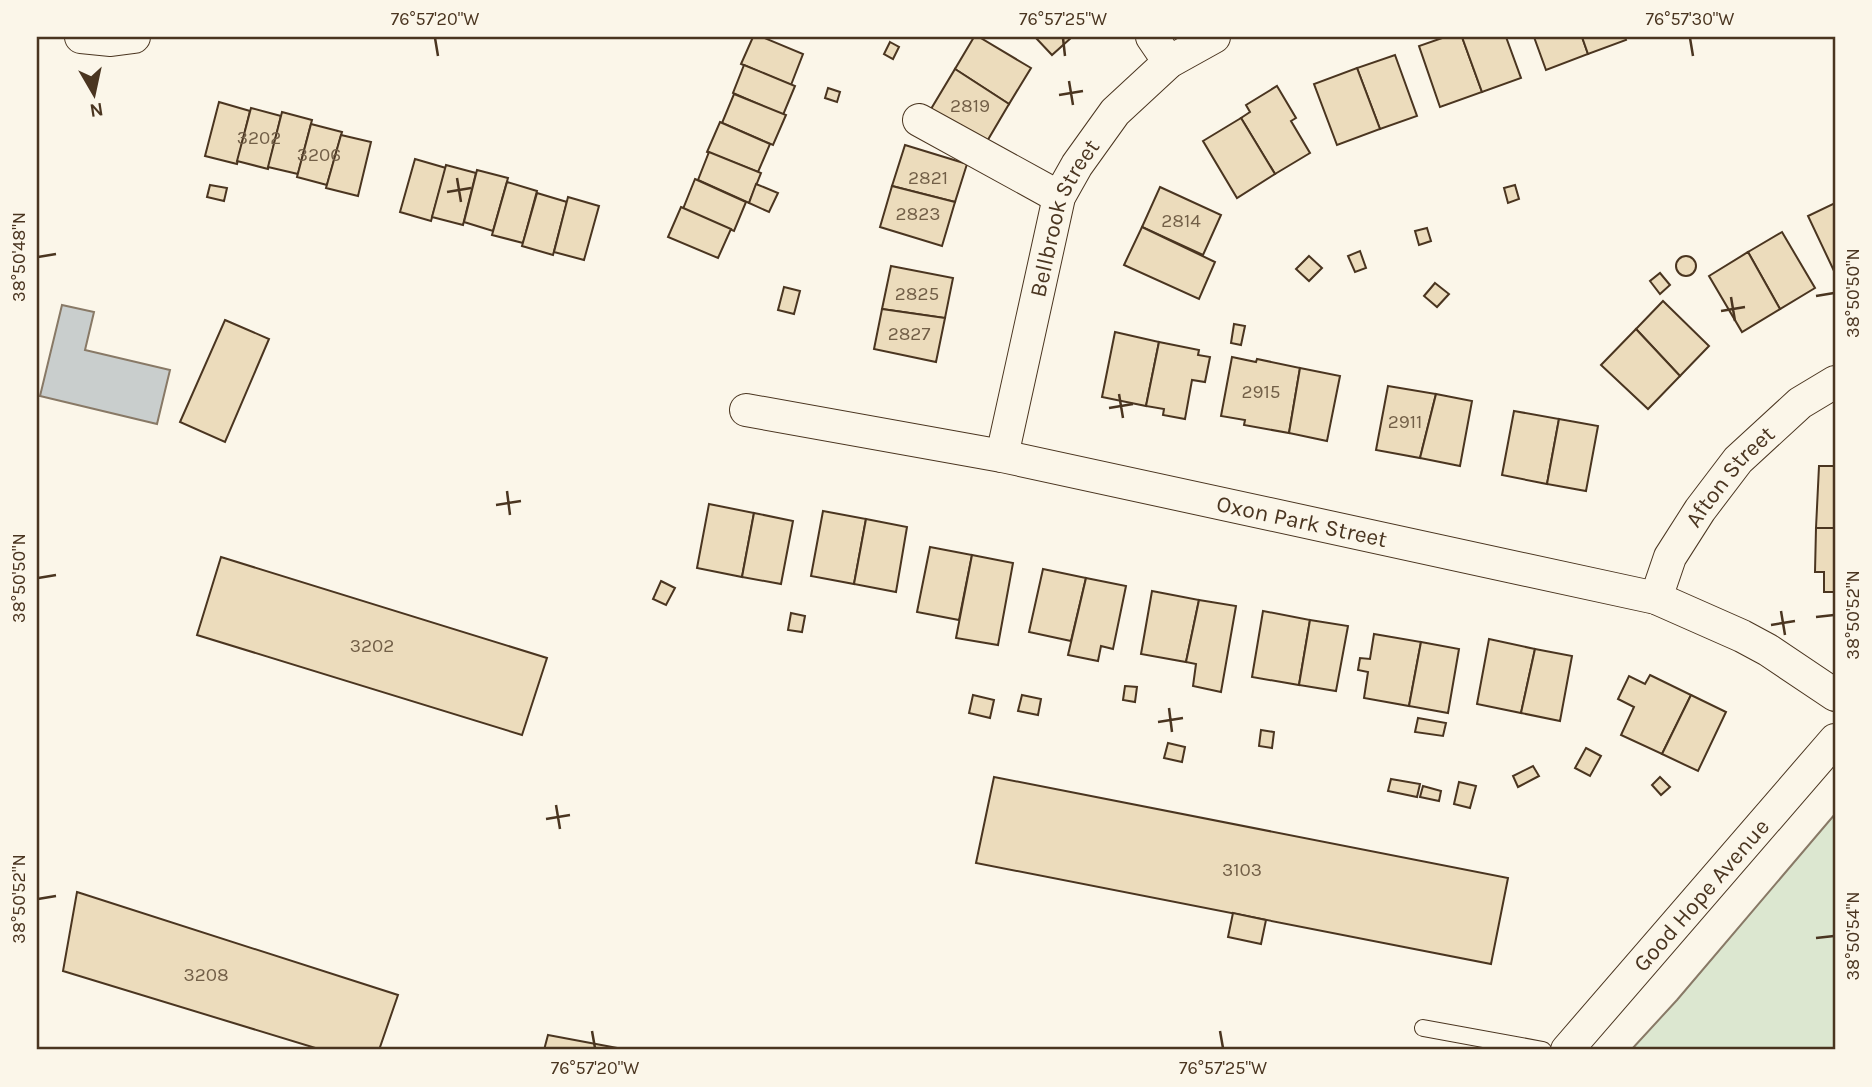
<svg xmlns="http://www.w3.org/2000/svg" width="1872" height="1087" font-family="Karla,sans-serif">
	<rect width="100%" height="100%" fill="#fbf6e9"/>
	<polygon fill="#dce7d0" stroke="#887966" stroke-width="2" points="1835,814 1835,1050 1631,1050 1677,1000"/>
	<polygon fill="#c9cecd" stroke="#887966" stroke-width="2" points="62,305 94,312 85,350 170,370 157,424 40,396"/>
	<g fill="#ecdcbc" stroke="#4a3520" stroke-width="2">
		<polygon points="753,37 762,37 803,54 791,85 741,64"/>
		<polygon points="974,37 979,37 1031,68 1009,104 955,69"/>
		<polygon points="1035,37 1072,37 1052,55"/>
		<polygon points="1445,37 1462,37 1482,92 1440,107 1419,46"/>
		<polygon points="1462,37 1506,37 1521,78 1482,92"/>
		<polygon points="1534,37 1582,37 1588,54 1546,70"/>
		<polygon points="1582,37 1625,37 1626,40 1588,54"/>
		<polygon points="890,42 899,47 893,59 884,54"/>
		<polygon points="1395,55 1417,116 1380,129 1357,68"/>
		<polygon points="744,65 795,86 783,115 733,93"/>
		<polygon points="1357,68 1380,129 1337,145 1314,84"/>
		<polygon points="955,69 1009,104 986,143 931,109"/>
		<polygon points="1277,86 1296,118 1291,121 1310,153 1275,174 1241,118 1250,112 1246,105"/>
		<polygon points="828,88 840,92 837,102 825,98"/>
		<polygon points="734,94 786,115 773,145 722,123"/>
		<polygon points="219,102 250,111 237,164 205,156"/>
		<polygon points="251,108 281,116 268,169 237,161"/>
		<polygon points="282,112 312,120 298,174 268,167"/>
		<polygon points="1241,118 1275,174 1237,198 1203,141"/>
		<polygon points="720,122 770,144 758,172 707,152"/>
		<polygon points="311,124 342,132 327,185 297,177"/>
		<polygon points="341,135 371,142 358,196 326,188"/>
		<polygon points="905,145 967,164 955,202 892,186"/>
		<polygon points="709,152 761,173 749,203 698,180"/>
		<polygon points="415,159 446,168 431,221 400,212"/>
		<polygon points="446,165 476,173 463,225 432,217"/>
		<polygon points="477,170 508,178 493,231 464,222"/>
		<polygon points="695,179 746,202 734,231 683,209"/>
		<polygon points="507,182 537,191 523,243 492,235"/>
		<polygon points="756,184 778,193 769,212 749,203"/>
		<polygon points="210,185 227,188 224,201 207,197"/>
		<polygon points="1515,185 1519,199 1508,203 1504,188"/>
		<polygon points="892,186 955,202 942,246 880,227"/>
		<polygon points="1160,187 1221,215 1203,255 1142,227"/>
		<polygon points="537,193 567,202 553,255 522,246"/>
		<polygon points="568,197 599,206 584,260 554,252"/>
		<polygon points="1835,203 1835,273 1808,216"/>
		<polygon points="681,207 731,229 718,258 668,237"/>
		<polygon points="1142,227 1215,262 1199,299 1124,265"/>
		<polygon points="1427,228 1431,241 1419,245 1415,231"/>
		<polygon points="1782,232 1815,288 1780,309 1748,252"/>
		<polygon points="1360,251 1366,268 1355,272 1348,256"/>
		<polygon points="1748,252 1780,309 1742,332 1709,276"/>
		<polygon points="1309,256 1322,268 1309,281 1296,269"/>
		<circle cx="1686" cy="266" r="10"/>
		<polygon points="891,266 953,278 945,318 882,309"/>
		<polygon points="1660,273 1670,285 1660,294 1650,281"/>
		<polygon points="1435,283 1449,294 1437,307 1424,296"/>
		<polygon points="784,287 800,291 794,314 778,310"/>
		<polygon points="1663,301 1709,346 1680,376 1636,329"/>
		<polygon points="882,309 945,318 936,362 874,349"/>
		<polygon points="225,320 269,339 225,442 180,422"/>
		<polygon points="1234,324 1245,326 1241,345 1231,343"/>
		<polygon points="1636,329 1680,376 1648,409 1601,365"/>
		<polygon points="1115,332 1159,342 1146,406 1102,397"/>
		<polygon points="1159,342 1199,350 1198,355 1210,357 1205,382 1192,380 1185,419 1163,415 1164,409 1146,406"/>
		<polygon points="1232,357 1256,362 1257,359 1300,368 1289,433 1244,425 1245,420 1221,416"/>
		<polygon points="1300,368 1340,376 1327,441 1289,433"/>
		<polygon points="1388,386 1436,394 1420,458 1376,450"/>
		<polygon points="1436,394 1472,401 1460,466 1420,458"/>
		<polygon points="1514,411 1559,419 1547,484 1502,475"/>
		<polygon points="1559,419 1598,426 1586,491 1547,484"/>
		<polygon points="1819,466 1835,466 1835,528 1816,528"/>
		<polygon points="709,504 754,513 742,577 697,568"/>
		<polygon points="823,511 866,519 854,584 811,576"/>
		<polygon points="754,513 793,521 781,584 742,577"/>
		<polygon points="866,519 907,527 896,592 854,584"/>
		<polygon points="1816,528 1835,528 1835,592 1824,592 1824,572 1815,572"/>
		<polygon points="930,547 972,555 959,620 917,612"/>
		<polygon points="972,555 1013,563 998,645 956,638"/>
		<polygon points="221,557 547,658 522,735 197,635"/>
		<polygon points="1043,569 1086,578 1071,641 1029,632"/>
		<polygon points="1086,578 1126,586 1113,649 1101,646 1098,661 1068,655"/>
		<polygon points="661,581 675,588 666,605 653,599"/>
		<polygon points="1152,591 1199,600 1186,662 1141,654"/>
		<polygon points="1199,600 1236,606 1221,692 1193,686 1196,664 1186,662"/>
		<polygon points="1263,611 1310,620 1299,685 1252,677"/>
		<polygon points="791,613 805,616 802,632 788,630"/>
		<polygon points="1310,620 1348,626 1336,691 1299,685"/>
		<polygon points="1374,634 1421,642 1409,706 1364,698 1368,672 1358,670 1360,658 1370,659"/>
		<polygon points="1489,639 1535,649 1521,713 1477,704"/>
		<polygon points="1421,642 1459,649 1448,713 1409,706"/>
		<polygon points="1535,649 1572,656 1560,721 1521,713"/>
		<polygon points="1650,675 1691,695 1662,754 1621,735 1634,707 1618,699 1629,676 1645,684"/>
		<polygon points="1125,686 1137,687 1135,702 1123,700"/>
		<polygon points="973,695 994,700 990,718 969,713"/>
		<polygon points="1022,695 1041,699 1038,715 1018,711"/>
		<polygon points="1691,695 1726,712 1698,771 1662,754"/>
		<polygon points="1418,718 1446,723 1443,736 1415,732"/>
		<polygon points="1261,730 1274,732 1272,748 1259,746"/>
		<polygon points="1168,743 1185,747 1182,762 1164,758"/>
		<polygon points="1586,748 1601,756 1590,776 1575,768"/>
		<polygon points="1533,766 1539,776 1518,787 1513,776"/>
		<polygon points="994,777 1508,878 1491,964 976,863"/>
		<polygon points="1660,777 1670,787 1661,795 1652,785"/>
		<polygon points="1391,779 1420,784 1417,797 1388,791"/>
		<polygon points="1459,782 1476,786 1470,808 1454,804"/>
		<polygon points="1423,786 1441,791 1439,801 1420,797"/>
		<polygon points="77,892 398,995 379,1050 322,1050 63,971"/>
		<polygon points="1233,913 1266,920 1261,944 1228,937"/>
		<polygon points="548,1035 628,1050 544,1050"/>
	</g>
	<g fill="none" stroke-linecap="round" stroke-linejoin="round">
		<g stroke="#4a3520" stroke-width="18">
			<polyline id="lane" points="1423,1028 1543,1050"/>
		</g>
		<g stroke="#4a3520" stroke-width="34">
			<g id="street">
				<polyline points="81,37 111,40 134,37"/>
				<polyline points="1152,37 1169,62"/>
				<polyline points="919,120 1059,197"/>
				<path id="s1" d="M746 410 1002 456 1656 598 1742 636 1768 650 1835 695"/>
				<path id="s2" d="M1002 456 1059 197 1077 165 1115 112 1169 62 1214 37"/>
				<path id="s3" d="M1656 598 1670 557 1700 510 1738 460 1800 403 1835 382"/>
				<path id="s4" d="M1567 1050 1835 740"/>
			</g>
		</g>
		<use href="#lane" stroke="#fbf6e9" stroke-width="16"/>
		<use href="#street" stroke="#fbf6e9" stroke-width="32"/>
	</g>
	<path fill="none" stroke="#4a3520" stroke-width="2.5" d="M435 38 438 56M1063 38 1065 56M1690 38 1693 56M1069 81 1073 105M1059 95 1083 91M457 178 461 202M447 192 471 188M38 257 56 254M1816 296 1834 293M1731 297 1735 321M1721 311 1745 307M1119 394 1123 418M1109 408 1133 404M507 491 510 515M496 505 521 501M38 578 56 575M1781 611 1785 635M1816 617 1834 615M1771 625 1795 621M1169 708 1172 732M1158 722 1183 718M556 805 560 829M546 819 570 815M38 899 56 896M1816 938 1834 936M592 1031 595 1048M1220 1031 1223 1048"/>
	<g text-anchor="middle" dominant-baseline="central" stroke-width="5" stroke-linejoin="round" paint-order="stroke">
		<g font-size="19" fill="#725f47">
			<text x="970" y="106">2819</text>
			<text x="259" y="138">3202</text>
			<text x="319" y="155">3206</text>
			<text x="928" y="178">2821</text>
			<text x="918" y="214">2823</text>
			<text x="1181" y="221">2814</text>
			<text x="917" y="294">2825</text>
			<text x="909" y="334">2827</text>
			<text x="1261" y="392">2915</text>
			<text x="1405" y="422">2911</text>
			<text x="372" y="646">3202</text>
			<text x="1242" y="870">3103</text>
			<text x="206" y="975">3208</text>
		</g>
		<g font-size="23" fill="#4a3520" stroke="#fbf6e9">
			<text stroke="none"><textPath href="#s2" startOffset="247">Bellbrook Street</textPath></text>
			<text stroke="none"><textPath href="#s3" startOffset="144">Afton Street</textPath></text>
			<text stroke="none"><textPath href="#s1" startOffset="567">Oxon Park Street</textPath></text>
			<text stroke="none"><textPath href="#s4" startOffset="205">Good Hope Avenue</textPath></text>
		</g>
	</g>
	<rect width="1872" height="1087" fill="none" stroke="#fbf6e9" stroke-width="77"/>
	<g transform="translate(94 94) rotate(171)" stroke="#fbf6e9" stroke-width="5" paint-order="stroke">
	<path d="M0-5L12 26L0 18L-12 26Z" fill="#4a3520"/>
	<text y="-10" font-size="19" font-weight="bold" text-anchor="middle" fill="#4a3520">N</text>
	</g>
	<rect x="38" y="38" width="1796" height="1010" fill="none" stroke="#4a3520" stroke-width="2.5"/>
	<g font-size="18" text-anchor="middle" fill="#4a3520">
		<text x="435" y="25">76°57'20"W</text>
		<text x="1063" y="25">76°57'25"W</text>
		<text x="1690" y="25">76°57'30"W</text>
		<text transform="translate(19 257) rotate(-90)" y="6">38°50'48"N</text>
		<text transform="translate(1853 293) rotate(-90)" y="6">38°50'50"N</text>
		<text transform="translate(19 578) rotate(-90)" y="6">38°50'50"N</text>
		<text transform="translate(1853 615) rotate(-90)" y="6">38°50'52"N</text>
		<text transform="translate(19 899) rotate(-90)" y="6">38°50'52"N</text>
		<text transform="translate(1853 936) rotate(-90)" y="6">38°50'54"N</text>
		<text x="595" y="1074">76°57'20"W</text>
		<text x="1223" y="1074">76°57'25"W</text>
	</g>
</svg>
